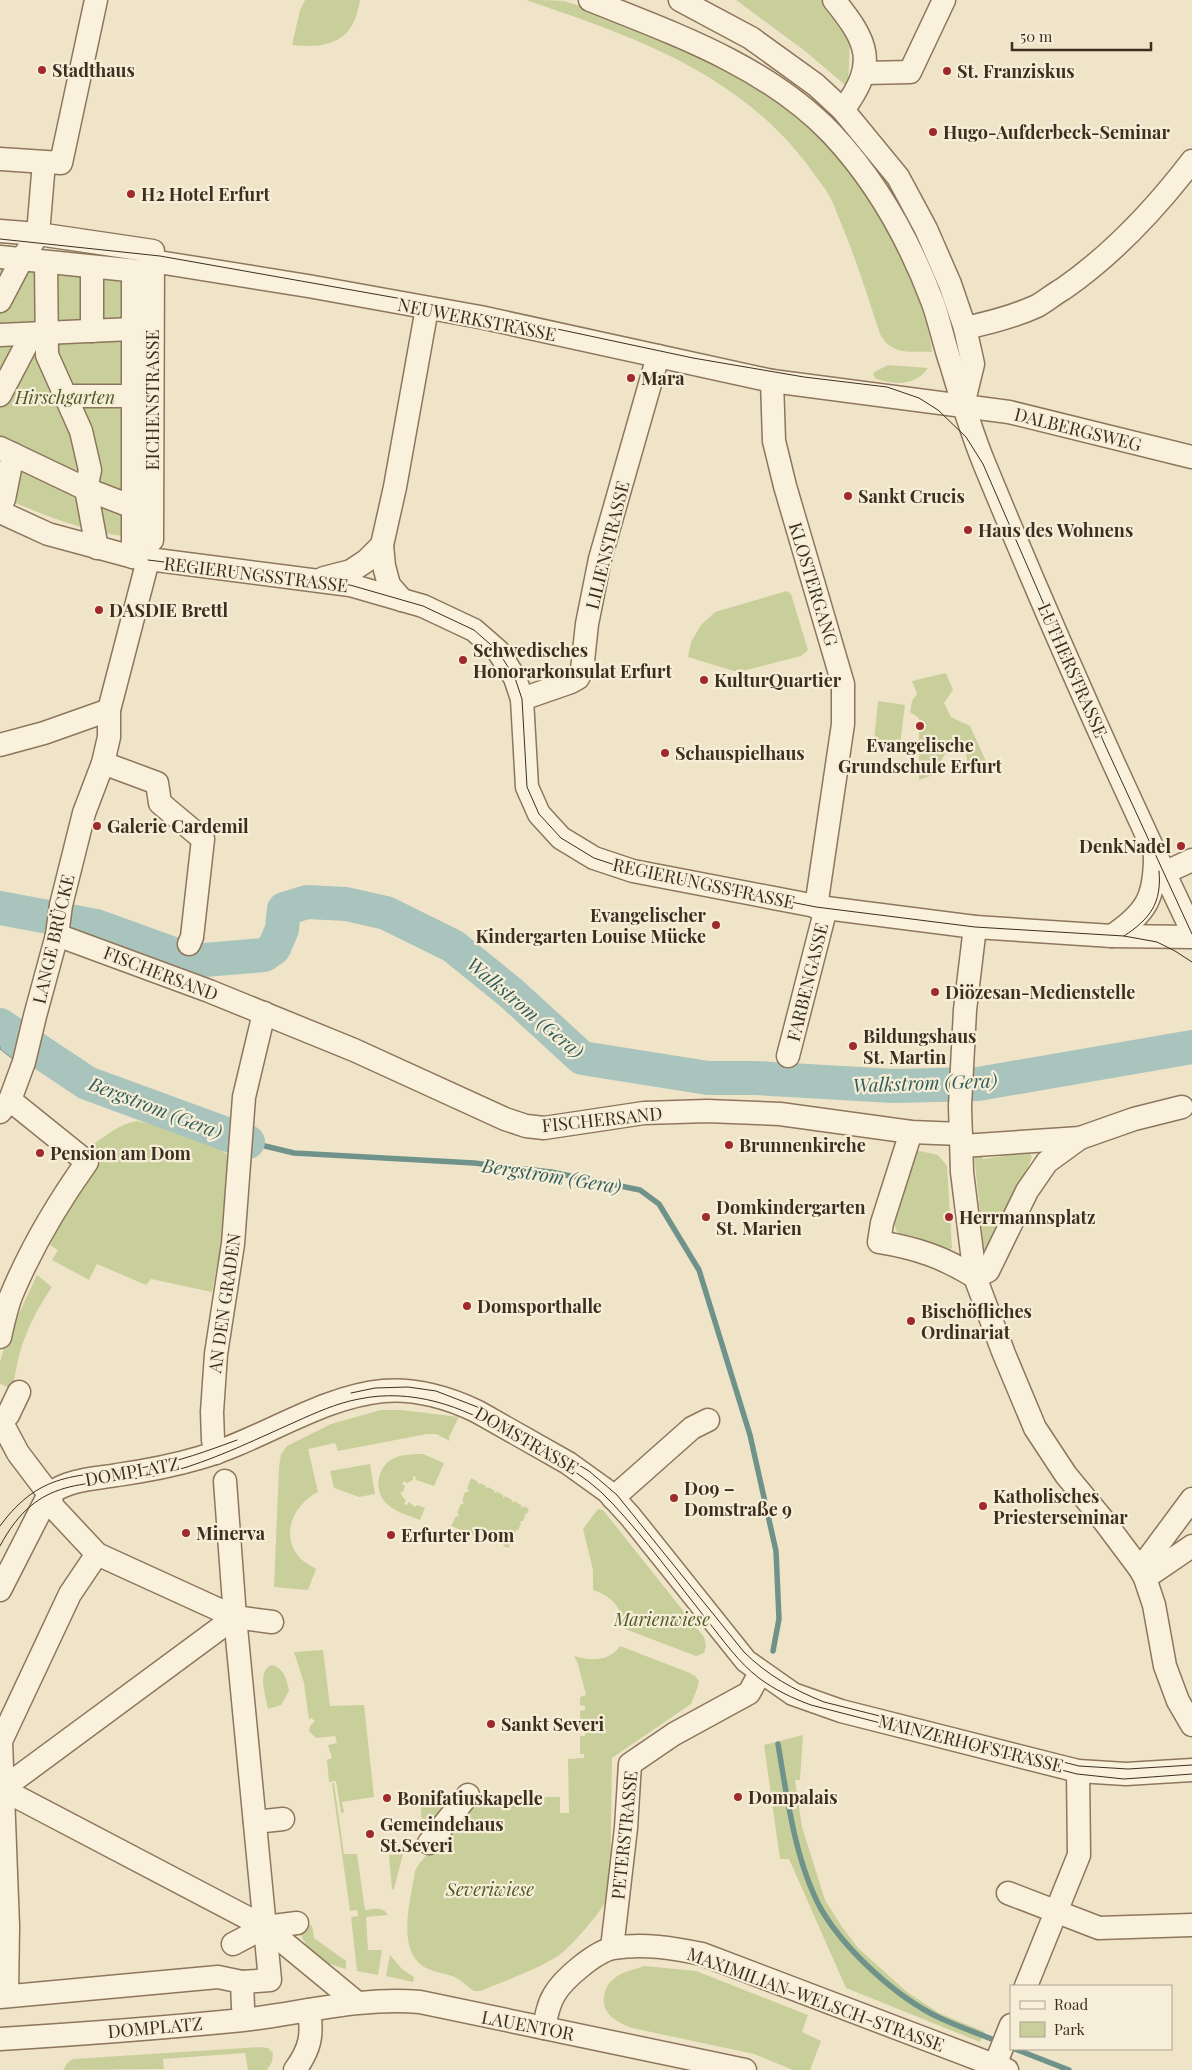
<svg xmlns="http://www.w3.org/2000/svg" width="1192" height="2070" font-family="'Playfair Display',serif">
	<rect width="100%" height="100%" fill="#f0e4c8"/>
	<g fill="#c9cf9b">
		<path d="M305 0H360C354 41 330 49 292 45L300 10Z"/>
		<path d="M526 0C538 0 553 0 564 1 590 8 616 22 641 32 678 48 716 62 751 83 828 131 887 209 917 294 923 313 930 332 932 352 910 351 892 356 880 334 868 297 856 259 841 223 837 214 834 204 829 195 823 185 815 176 809 167 738 72 634 37 526 0Z"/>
		<polygon points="736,0 822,0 850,42 848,84 845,85 805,51"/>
		<path d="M0 249 140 263 129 537C83 531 42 515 0 496Z"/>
		<path d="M888 365 928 368C916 386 894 385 876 379L873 374 874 372Z"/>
		<polygon points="787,591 791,594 808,650 801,656 742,671 734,671 688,657 691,642 701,625 715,612"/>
		<path d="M946 673 953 690 944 703 951 717 970 726 988 766 981 762 968 765C966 754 967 746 955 741L949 747 933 775 919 780V718L910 712 912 701 917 694 912 681Z"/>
		<polygon points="878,701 905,705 900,744 874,741"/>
		<path d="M137 1121C162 1127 210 1139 228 1155L223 1234 212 1292 151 1279 146 1285 97 1264 89 1280 52 1260 58 1250 50 1245 60 1224 54 1220 76 1196 101 1156 90 1147C105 1136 119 1124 137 1121Z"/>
		<polygon points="920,1151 938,1155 947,1166 952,1248 948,1252 902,1236 897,1232 893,1221 915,1152"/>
		<polygon points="1029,1152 1032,1157 1018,1192 988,1251 984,1250 974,1154 982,1153 983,1159"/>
		<path d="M37 1275 52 1287C29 1321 18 1348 13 1389L0 1384V1362L6 1341Z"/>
		<path d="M381 1410H402L459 1417 449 1437 450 1441 436 1434H427L338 1451 335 1443 308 1449 318 1492C294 1504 279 1535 300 1558 304 1562 311 1566 316 1569L308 1590 274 1587 279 1467 281 1454 287 1446 331 1424Z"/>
		<path d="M414 1454H423L444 1463 434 1486 416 1480 415 1476H413V1480L407 1483 404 1481 402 1484 405 1486 403 1492 400 1493 406 1501 404 1504 407 1505 409 1502 415 1507 417 1505 425 1508 420 1520C408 1515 394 1512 385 1502 373 1488 378 1466 394 1458 400 1455 408 1455 414 1454Z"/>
		<polygon points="370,1464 375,1494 359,1497 334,1488 330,1471"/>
		<polygon points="471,1478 478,1482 478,1485 480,1483 486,1486 485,1489 488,1487 495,1491 494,1493 497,1492 503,1495 503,1498 505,1496 512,1500 512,1503 514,1501 521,1505 522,1508 524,1506 529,1509 527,1514 525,1513 525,1516 522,1522 520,1521 521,1524 518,1530 516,1530 514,1538 511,1537 510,1540 512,1541 508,1548 503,1546 505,1542 500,1540 498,1544 481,1538 482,1533 478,1531 476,1536 451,1526 456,1516 458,1517 459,1514 457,1513 461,1504 463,1504 464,1502 462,1501 465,1492 468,1492 469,1490 467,1489"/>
		<path d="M598 1509 603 1510 704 1637 706 1646 704 1653 696 1656 625 1629C622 1608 613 1597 593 1590V1570L583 1529Z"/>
		<path d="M620 1646 690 1673 695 1676 699 1681 697 1689 691 1704 612 1758 610 1894C604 1909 569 1950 555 1958 534 1970 503 1982 480 1991H474C466 1986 461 1979 452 1976 443 1973 434 1972 426 1968 395 1951 411 1899 415 1871L419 1864 475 1796 560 1797V1813H569L568 1759 584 1758V1754H580V1736H585V1731H580V1711L585 1710V1706L580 1705V1697L586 1695 578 1664 574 1656C590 1661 609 1662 620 1646Z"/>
		<polygon points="323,1650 330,1706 364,1705 374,1797 342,1802 344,1812 341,1813 336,1781 329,1782 327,1760 332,1758 328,1745 337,1743 335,1736 316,1738 309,1731 310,1726 315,1721 311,1718 309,1720 304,1683 294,1652"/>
		<path d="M272 1665C284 1668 287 1680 289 1691L281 1705 268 1709C266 1696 256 1671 272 1665Z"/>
		<polygon points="803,1735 800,1780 795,1780 802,1827 825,1900 842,1927 858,1948 907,1992 939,2013 985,2032 980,2042 846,1988 789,1859 780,1859 764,1745"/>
		<path d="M332 1783H334L344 1854H357L365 1910C373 1909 383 1906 388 1915L366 1917 368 1950H382L378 1975 357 1971 351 1917 358 1916 357 1910 350 1911Z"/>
		<polygon points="463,1795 423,1839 420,1796"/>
		<polygon points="403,1854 394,1889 392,1890 389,1855"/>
		<path d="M312 1925 314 1938 346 1961V1969C320 1962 308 1954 298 1928Z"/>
		<polygon points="390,1955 402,1969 414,1977 413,1982 386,1976"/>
		<path d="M645 1966 696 1971 808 2015 802 2032 821 2041 810 2070H793L754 2054 632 2028C617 2022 601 2014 604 1996 606 1987 609 1982 616 1977 624 1971 636 1969 645 1966Z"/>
		<polygon points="260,2047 268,2048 273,2053 272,2062 267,2070 248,2070 245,2053 163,2059 164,2069 63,2070 68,2062 73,2059"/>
	</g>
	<polygon fill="#a9c4bc" stroke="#6f938a" points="0,1013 23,1020 14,1060 0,1049"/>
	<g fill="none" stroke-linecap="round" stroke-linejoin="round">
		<g stroke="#6f938a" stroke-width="5.5">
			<polyline points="248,1142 294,1153 474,1163 551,1172 640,1190 659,1204 699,1270 750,1435 776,1551 779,1619 773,1651"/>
			<path d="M778 1744C787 1797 795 1861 821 1909 845 1950 897 1998 940 2018 959 2027 980 2034 999 2042"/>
			<polyline points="1015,2049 1069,2070"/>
		</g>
		<g stroke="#a9c4bc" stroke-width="34">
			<polyline points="0,908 96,926 193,961 264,955 274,948 282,929 284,909 307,902 346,904 386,913 453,946 511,993 582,1058 708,1078 756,1078 893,1086 978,1084 1192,1047"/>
			<polyline points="0,1025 87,1083 248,1142"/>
		</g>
		<g stroke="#8d765c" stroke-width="25">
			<g id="minor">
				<path d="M590 0C675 34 767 66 832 134 877 182 910 242 933 303 940 323 944 344 951 364 961 398 971 431 984 463 1049 621 1118 777 1192 931"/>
				<polyline points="680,0 751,38 816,85 843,110 898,177 926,229 950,284 965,328 973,364 963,405"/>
				<path d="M834 0C868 42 878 63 843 110"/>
				<polyline points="864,73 910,72 944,0"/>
				<polyline points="0,159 61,163 96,0"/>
				<polyline points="0,231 38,234 153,251 152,540"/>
				<polyline points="0,257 148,272"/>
				<polyline points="152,261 308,286 480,317 772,381 1009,412 1192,457"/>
				<polyline points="46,262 47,355 81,431 90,470 86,489 97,548"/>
				<polyline points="92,267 92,331"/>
				<polyline points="133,271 133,557"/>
				<polyline points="0,301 22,259 38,234 43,174"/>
				<path d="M965 328C989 323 1015 316 1037 306 1046 301 1054 294 1063 289 1112 255 1156 208 1192 161"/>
				<polyline points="0,335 132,329"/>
				<polyline points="772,381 774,441 785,486 843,684 843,724 816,907"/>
				<polyline points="0,395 32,334"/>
				<polyline points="66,396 133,396"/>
				<polyline points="0,448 86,489 133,507"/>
				<polyline points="0,507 4,499 13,454"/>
				<polyline points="0,512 48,534 133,557 350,585 423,606 474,630 498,651 515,678 522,699 527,787 539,814 561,838 594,858 633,871 826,908 975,927 1112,936 1192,937"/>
				<polyline points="324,578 351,571 366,561 382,545"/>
				<polyline points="402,600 389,585 384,566 382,545 395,487 427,308"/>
				<polyline points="522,699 571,682 578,678 582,670 587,624 600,559 658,356"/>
				<polyline points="0,745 44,733 109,710"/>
				<polyline points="103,763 157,783 160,803 203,839 192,937 189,944"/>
				<polyline points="1164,873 1192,860"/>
				<polyline points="975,927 965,1010 960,1106 962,1172 975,1277 1004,1354 1035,1428 1066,1475 1104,1521 1140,1569 1145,1578 1154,1605 1165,1666 1178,1701 1192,1725"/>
				<polyline points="57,935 209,991 354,1050 505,1119 526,1126 544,1128 644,1113 707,1111 780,1114 911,1132 961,1134"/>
				<path d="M1112 936C1146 913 1155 898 1155 856"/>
				<polyline points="788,1056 826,908"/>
				<polyline points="0,1112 10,1100 24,1062 35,1016 57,935 61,905 84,813 103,763 109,737 109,710 148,560"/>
				<path d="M911 1132 882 1223 879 1242C916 1248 943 1257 975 1277"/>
				<polyline points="962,1146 1080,1138 1134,1119 1182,1107"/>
				<polyline points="975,1277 988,1271 1027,1191 1047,1162 1080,1138"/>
				<path d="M0 1337C3 1324 6 1309 11 1296 31 1248 57 1204 87 1162L10 1100"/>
				<polyline points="0,1419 18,1453 49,1494 53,1507 97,1554 70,1594 1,1741 8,1926 7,1996"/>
				<polyline points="0,1424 8,1415 19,1392"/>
				<polyline points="216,1453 213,1440 212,1412 216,1354 233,1244 244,1097 264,1013"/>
				<polyline points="225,1481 235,1617 270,1980 242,1982 243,2007"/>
				<polyline points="613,1498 692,1428 708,1420"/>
				<polyline points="97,1554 235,1617 272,1622"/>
				<polyline points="1140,1569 1192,1499"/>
				<polyline points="1145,1578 1192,1546"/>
				<path d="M0 1590 49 1494C70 1479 93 1479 117 1475 145 1471 172 1466 199 1458 260 1441 320 1397 383 1391 415 1388 450 1398 478 1412L568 1463 607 1491 630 1516 746 1661 793 1694 841 1711 1078 1771 1126 1774 1192 1770"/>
				<polyline points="0,1788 265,1927 356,2002"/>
				<polyline points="2,1789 235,1617"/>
				<polyline points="255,1822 283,1819"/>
				<polyline points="429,1843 468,1795"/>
				<polyline points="1008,1893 1099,1928 1192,1925"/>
				<polyline points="233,1944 265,1927 297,1923"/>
				<polyline points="612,1948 626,1828 630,1764 674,1734 749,1693 760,1673"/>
				<polyline points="1026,1986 1079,1855 1078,1771"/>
				<polyline points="0,1997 218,1977 242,1982"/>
				<path d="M544 2028C546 2017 548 2005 554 1995 563 1979 596 1951 614 1948 643 1943 673 1948 702 1954L1007 2070"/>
				<path d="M0 2039C81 2034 162 2028 243 2020 302 2013 360 1997 420 2002L745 2070"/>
				<polyline points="995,2065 1011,2025"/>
				<path d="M295 2070C310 2049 313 2036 309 2010"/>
			</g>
		</g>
		<use href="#minor" stroke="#faf1dc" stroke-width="22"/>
		<g stroke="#3d2e20" stroke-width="1">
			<polyline points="0,239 160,256 487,314 693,358 804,377 887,387 919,398 938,410 966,437 983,464 1105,745 1192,934"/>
			<polyline points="148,560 350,585 423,606 474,630 498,651 515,678 522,699 527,787 539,814 561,838 594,858 633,871 816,907 975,927 1124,936 1157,942 1175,951 1192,962"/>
			<path d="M1124 936C1150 919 1162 903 1159 871"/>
			<path d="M351 1393 375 1388 408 1387 436 1391 480 1408 589 1471 617 1495 744 1652C767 1675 794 1690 824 1702L1079 1766 1128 1769 1192 1765"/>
			<path d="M0 1526C43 1467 82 1478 146 1467 178 1462 207 1451 237 1440"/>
			<path d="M0 1546C38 1474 84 1487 154 1476 165 1474 176 1470 187 1467 224 1455 259 1438 295 1422 315 1413 337 1403 359 1399 412 1388 462 1406 507 1433 543 1453 584 1472 612 1503 646 1539 676 1581 707 1620 723 1640 739 1663 759 1678 775 1690 792 1698 811 1705L1077 1774 1124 1779 1192 1774"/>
		</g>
	</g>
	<g fill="#9e2a2b" stroke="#f7eed8" stroke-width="2">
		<circle cx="42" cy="70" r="5"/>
		<circle cx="947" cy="71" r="5"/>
		<circle cx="933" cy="132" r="5"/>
		<circle cx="131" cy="194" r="5"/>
		<circle cx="631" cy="378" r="5"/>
		<circle cx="848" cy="496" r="5"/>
		<circle cx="968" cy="530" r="5"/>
		<circle cx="99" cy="610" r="5"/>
		<circle cx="463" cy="660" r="5"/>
		<circle cx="704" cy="680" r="5"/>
		<circle cx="920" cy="726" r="5"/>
		<circle cx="665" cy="753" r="5"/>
		<circle cx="97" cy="826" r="5"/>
		<circle cx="1181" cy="846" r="5"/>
		<circle cx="716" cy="925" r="5"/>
		<circle cx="935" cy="992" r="5"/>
		<circle cx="853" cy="1046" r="5"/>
		<circle cx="729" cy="1145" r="5"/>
		<circle cx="40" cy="1153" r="5"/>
		<circle cx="706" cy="1217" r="5"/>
		<circle cx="949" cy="1217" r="5"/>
		<circle cx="467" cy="1306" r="5"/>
		<circle cx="911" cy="1321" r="5"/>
		<circle cx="674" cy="1498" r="5"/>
		<circle cx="983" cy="1506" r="5"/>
		<circle cx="186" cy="1533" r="5"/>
		<circle cx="391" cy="1535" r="5"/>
		<circle cx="491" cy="1724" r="5"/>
		<circle cx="738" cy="1797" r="5"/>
		<circle cx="387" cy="1798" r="5"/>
		<circle cx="370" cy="1834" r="5"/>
	</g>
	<g text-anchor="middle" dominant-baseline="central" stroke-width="4.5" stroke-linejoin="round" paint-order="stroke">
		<g font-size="18" font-weight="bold" fill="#3d2e20" stroke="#f7eed8" text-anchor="start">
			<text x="52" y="70">Stadthaus</text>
			<text x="957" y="71">St. Franziskus</text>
			<text x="943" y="132">Hugo-Aufderbeck-Seminar</text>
			<text x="141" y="194">H2 Hotel Erfurt</text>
			<text x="641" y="378">Mara</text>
			<text x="858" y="496">Sankt Crucis</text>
			<text x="978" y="530">Haus des Wohnens</text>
			<text x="109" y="610">DASDIE Brettl</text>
			<text x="473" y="650">Schwedisches<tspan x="473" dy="21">Honorarkonsulat Erfurt</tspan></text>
			<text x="714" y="680">KulturQuartier</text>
			<text x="920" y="745" text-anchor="middle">Evangelische<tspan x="920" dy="21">Grundschule Erfurt</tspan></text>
			<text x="675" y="753">Schauspielhaus</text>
			<text x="107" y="826">Galerie Cardemil</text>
			<text x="1171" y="846" text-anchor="end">DenkNadel</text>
			<text x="706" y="915" text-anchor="end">Evangelischer<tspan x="706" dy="21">Kindergarten Louise Mücke</tspan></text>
			<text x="945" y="992">Diözesan-Medienstelle</text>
			<text x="863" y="1036">Bildungshaus<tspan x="863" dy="21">St. Martin</tspan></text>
			<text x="739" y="1145">Brunnenkirche</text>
			<text x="50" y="1153">Pension am Dom</text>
			<text x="716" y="1207">Domkindergarten<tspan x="716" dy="21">St. Marien</tspan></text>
			<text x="959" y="1217">Herrmannsplatz</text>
			<text x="477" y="1306">Domsporthalle</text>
			<text x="921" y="1311">Bischöfliches<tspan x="921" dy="21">Ordinariat</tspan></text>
			<text x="684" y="1488">D09 –<tspan x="684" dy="21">Domstraße 9</tspan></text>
			<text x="993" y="1496">Katholisches<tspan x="993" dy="21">Priesterseminar</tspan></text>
			<text x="196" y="1533">Minerva</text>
			<text x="401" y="1535">Erfurter Dom</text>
			<text x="501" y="1724">Sankt Severi</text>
			<text x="748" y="1797">Dompalais</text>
			<text x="397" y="1798">Bonifatiuskapelle</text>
			<text x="380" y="1824">Gemeindehaus<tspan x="380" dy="21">St.Severi</tspan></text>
		</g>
		<g font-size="18" fill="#3d2e20" stroke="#f7eed8">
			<text transform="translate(477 319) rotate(11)">NEUWERKSTRASSE</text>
			<text transform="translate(152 400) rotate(-90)">EICHENSTRASSE</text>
			<text transform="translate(1078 429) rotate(14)">DALBERGSWEG</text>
			<text transform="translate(607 545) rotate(-76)">LILIENSTRASSE</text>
			<text transform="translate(256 574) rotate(7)">REGIERUNGSSTRASSE</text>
			<text transform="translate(814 584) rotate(73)">KLOSTERGANG</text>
			<text transform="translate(1073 670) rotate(66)">LUTHERSTRASSE</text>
			<text transform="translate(704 883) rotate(12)">REGIERUNGSSTRASSE</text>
			<text transform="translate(53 939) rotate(-77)">LANGE BRÜCKE</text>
			<text transform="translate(161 973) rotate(21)">FISCHERSAND</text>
			<text transform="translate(807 982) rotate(-76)">FARBENGASSE</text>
			<text transform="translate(602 1119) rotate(-6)">FISCHERSAND</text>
			<text transform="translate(224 1303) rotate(-82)">AN DEN GRADEN</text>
			<text transform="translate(527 1440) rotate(30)">DOMSTRASSE</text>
			<text transform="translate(132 1471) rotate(-10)">DOMPLATZ</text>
			<text transform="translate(971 1743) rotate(14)">MAINZERHOFSTRASSE</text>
			<text transform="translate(624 1835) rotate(-84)">PETERSTRASSE</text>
			<text transform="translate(816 1999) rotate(20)">MAXIMILIAN-WELSCH-STRASSE</text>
			<text transform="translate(528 2025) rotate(11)">LAUENTOR</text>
			<text transform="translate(155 2027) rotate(-5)">DOMPLATZ</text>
		</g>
		<g font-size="18" font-style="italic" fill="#4d5a26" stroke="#f7eed8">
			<text x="65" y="397">Hirschgarten</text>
			<text x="662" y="1619">Marienwiese</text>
			<text x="490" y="1889">Severiwiese</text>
		</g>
		<g font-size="19" font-style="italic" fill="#2f5d5a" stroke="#f7eed8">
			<text transform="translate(526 1007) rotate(40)">Walkstrom (Gera)</text>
			<text transform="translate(925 1082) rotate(-2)">Walkstrom (Gera)</text>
			<text transform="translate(156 1107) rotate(21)">Bergstrom (Gera)</text>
			<text transform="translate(552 1175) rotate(9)">Bergstrom (Gera)</text>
		</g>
	</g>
	<rect x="1010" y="1985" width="162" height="65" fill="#f7eed8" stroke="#ada18e"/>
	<rect x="1020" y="2001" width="25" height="8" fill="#faf1dc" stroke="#ada18e"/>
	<text x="1054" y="2010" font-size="15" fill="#3d2e20">Road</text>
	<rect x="1020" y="2022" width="25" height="15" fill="#c9cf9b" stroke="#ada18e"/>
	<text x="1054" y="2035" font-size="15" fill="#3d2e20">Park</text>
	<path d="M1012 42v8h139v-8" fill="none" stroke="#3d2e20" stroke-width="2.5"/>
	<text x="1020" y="42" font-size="15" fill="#3d2e20" stroke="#f7eed8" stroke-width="4" paint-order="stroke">50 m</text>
</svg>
